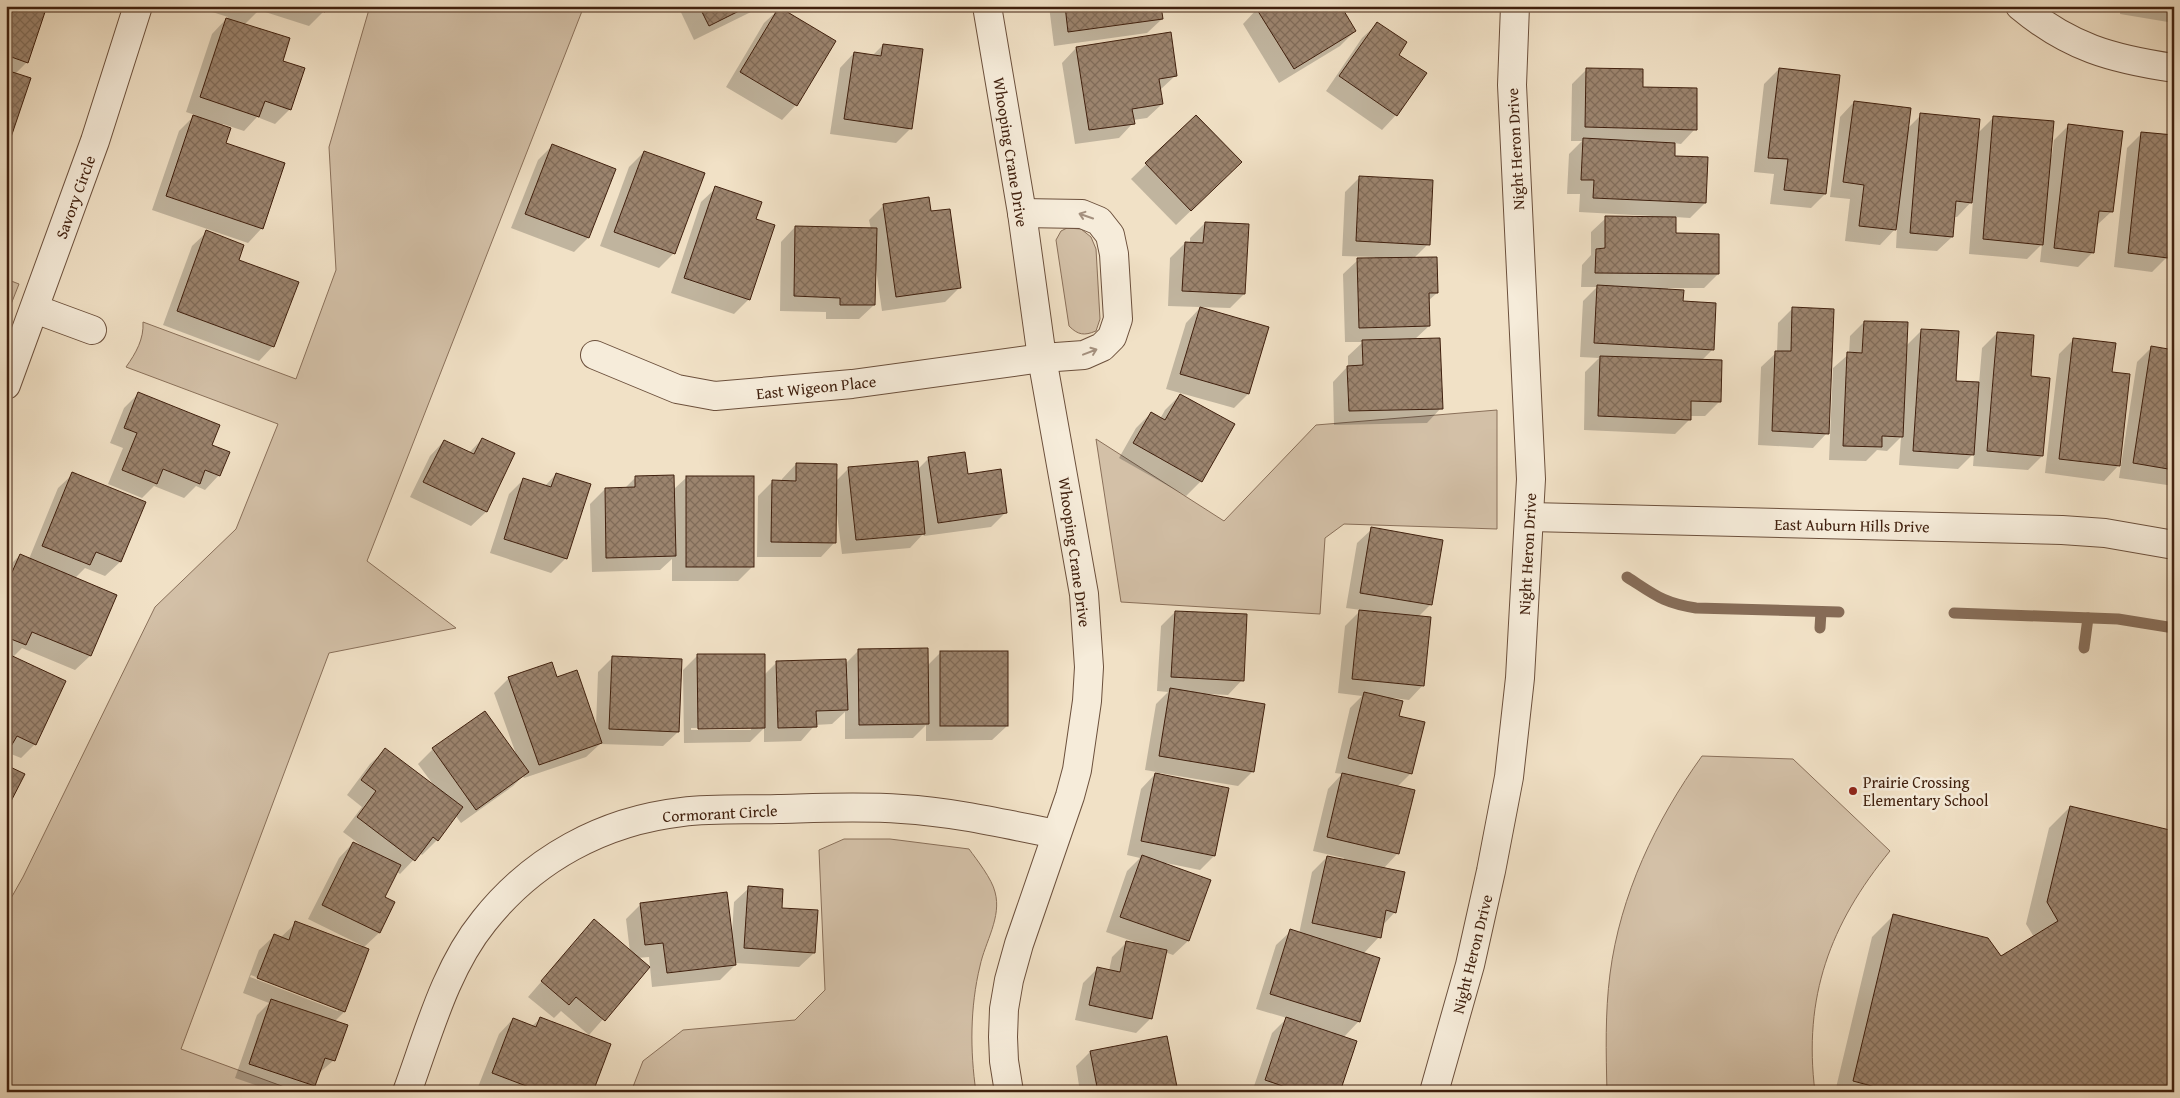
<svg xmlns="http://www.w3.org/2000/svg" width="2180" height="1098" font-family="'Gentium Book Plus',serif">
	<defs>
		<pattern id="building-cross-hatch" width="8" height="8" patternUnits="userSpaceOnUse" patternTransform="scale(1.25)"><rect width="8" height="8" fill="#9c846e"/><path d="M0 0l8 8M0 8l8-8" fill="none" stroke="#816c59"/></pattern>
	</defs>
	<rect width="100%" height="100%" fill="#f1e1c6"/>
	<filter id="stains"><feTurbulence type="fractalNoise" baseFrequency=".004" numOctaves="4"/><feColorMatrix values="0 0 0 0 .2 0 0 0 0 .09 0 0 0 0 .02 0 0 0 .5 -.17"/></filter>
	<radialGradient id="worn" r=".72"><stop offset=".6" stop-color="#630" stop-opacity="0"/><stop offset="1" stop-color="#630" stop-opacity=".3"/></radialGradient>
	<g fill="#d3c0a7" stroke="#8a705a">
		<path d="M370 6H584L367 561 456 628 329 653 181 1049 298 1092H168L160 1089 158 1092H6V907L23 877 155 607 236 529 278 424 126 367C136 353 144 339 143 322L296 379 336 270 329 147Z"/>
		<path d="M1067 228 1081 229 1091 237 1096 249 1100 319 1096 331C1084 336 1078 335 1069 326L1056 240 1061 231Z"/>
		<polygon points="6,279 19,284 6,317"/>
		<polygon points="1497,410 1497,529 1344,524 1325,538 1320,614 1121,602 1096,439 1224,521 1316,425"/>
		<path d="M1702 756 1793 759 1890 851C1830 924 1803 997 1815 1092H1607C1606 1052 1605 1013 1610 974 1620 895 1656 820 1702 756Z"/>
		<path d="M844 839H890L969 849C977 860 992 879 995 892 1002 917 985 942 980 966 970 1007 970 1051 976 1092H631L643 1061 683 1030 795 1020 825 990 819 850Z"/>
	</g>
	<g fill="#0003" fill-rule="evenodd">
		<polygon points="6,6 27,62 15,74 6,148"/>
		<polygon points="210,6 326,6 324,11 309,26 259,10 244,25 282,62 290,109 275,124 257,117 244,131 223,124 222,126 225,144 262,228 248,243 152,210 179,131 195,115 186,112 212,34 228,17 209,11"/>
		<polygon points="678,6 758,6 753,11 694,40"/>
		<polygon points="1049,6 1160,6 1162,19 1147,33 1054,46"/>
		<polygon points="2121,6 2174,6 2174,23 2120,14"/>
		<polygon points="779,9 796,105 782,120 726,87 764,23"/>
		<polygon points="1257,9 1355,31 1340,46 1279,83 1243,24"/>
		<polygon points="1377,24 1397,55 1396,115 1382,130 1326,91 1362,38"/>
		<polygon points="883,45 911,128 896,143 830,134 840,68 854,53 872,56"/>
		<polygon points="1076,48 1176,75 1160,90 1162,104 1147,118 1133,120 1133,123 1119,138 1075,144 1062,63"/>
		<polygon points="1587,69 1641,88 1695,129 1681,144 1674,143 1674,157 1705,203 1690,218 1675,217 1675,235 1718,274 1704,288 1668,288 1668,290 1682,303 1713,349 1701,361 1720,401 1705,416 1690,416 1690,419 1675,434 1584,430 1585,372 1599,358 1580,357 1583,301 1597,287 1581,287 1582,265 1591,255 1591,232 1606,218 1652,218 1652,216 1579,212 1580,194 1567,194 1569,154 1582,141 1571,141 1572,84"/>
		<polygon points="1779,69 1825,194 1811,208 1770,204 1774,174 1754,172 1764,84"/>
		<polygon points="1854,102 1908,128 1921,115 1977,134 1994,117 2050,154 2052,155 2054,140 2068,126 2112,211 2096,226 2093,252 2078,267 2040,262 2042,244 2027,259 1969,254 1973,200 1957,217 1954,217 1952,237 1937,251 1896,248 1897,227 1880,245 1845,241 1850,199 1830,197 1840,117"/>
		<polygon points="1196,116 1226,177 1176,225 1131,179"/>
		<polygon points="2142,133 2174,137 2174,220 2171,220 2167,257 2152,272 2114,267 2127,148"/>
		<polygon points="552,146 614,170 588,238 574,252 511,228 538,160"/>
		<polygon points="644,152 674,253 659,268 600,246 629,167"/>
		<polygon points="1360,177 1428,244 1414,258 1437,293 1428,301 1429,326 1414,340 1441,408 1427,423 1334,425 1333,382 1348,366 1348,356 1363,342 1345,342 1343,274 1358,260 1375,259 1375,257 1342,256 1345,192"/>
		<polygon points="716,188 755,220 749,299 734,314 671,293 701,202"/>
		<polygon points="884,205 930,213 959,288 945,302 882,311 876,269 875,270 874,305 859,319 826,319 826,312 780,311 781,242 795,227 871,229 869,220"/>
		<polygon points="1205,223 1244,294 1230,308 1168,306 1170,258 1185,243 1190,243 1190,238"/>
		<polygon points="207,232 273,346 259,361 163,325 192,246"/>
		<polygon points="1200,308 1248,394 1234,408 1166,389 1186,323"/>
		<polygon points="1793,308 1827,433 1813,448 1758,445 1761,367 1777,352 1778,323"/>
		<polygon points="1864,322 1906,346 1922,330 1954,382 1979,384 1982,348 1997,333 2029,377 2042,456 2028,470 1973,466 1974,453 1958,469 1899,465 1901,437 1887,451 1877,450 1866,461 1829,460 1833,368 1849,354 1850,336"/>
		<polygon points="2074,339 2111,373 2129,375 2118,466 2104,481 2045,473 2059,354"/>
		<polygon points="2152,347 2174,351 2174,486 2119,478 2137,362"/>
		<polygon points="139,393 210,446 219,475 205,490 196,486 184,498 154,486 142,498 108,484 123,448 110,443 124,408"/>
		<polygon points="1180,395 1233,425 1201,481 1186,496 1119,458 1136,428 1151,413 1160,419 1165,410"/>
		<polygon points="482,439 513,454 486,512 471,526 410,497 430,456 444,441 469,453"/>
		<polygon points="929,458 967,475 1006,512 991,527 924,536 923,534 910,548 842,554 837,514 836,514 835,542 821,557 757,557 758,496 772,482 782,482 782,479 796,464 836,481 849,468 918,469"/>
		<polygon points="73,474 120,562 105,576 85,568 75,578 115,595 90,656 75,670 22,648 13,657 35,744 21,758 6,752 6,569 20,555 29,559 58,488"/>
		<polygon points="556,474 566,558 551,573 490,553 509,494 524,479 545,486"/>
		<polygon points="636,477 673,490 687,477 753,566 738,581 672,581 672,559 660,570 592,572 590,504 605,489 624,489"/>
		<polygon points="1372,529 1431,604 1418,617 1423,685 1409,700 1393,698 1393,700 1411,773 1397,787 1398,853 1383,869 1395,912 1382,926 1379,937 1363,954 1359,1021 1343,1038 1338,1092 1252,1092 1272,1033 1287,1018 1256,1009 1276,945 1291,931 1299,934 1312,872 1327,857 1343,861 1344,858 1313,851 1328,789 1342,774 1335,773 1350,708 1362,696 1338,693 1345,626 1361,610 1346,608 1357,543"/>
		<polygon points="1175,612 1242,680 1228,695 1210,694 1210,696 1253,771 1238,786 1160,773 1160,775 1214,856 1200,870 1166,863 1165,865 1209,880 1188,941 1173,955 1165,952 1151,1018 1136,1033 1075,1020 1083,983 1097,969 1109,971 1112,957 1126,943 1140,946 1141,944 1106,932 1127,871 1140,858 1127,855 1141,789 1157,772 1145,770 1156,704 1168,692 1157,691 1161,626"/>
		<path d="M858 651 927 666 941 652 1007 726 992 740 926 741V725L913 738 845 739V712L832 724 815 725 801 741 764 742V728L750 742 684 743 683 670 697 656 764 675 777 662 845 664ZM751 727V730H691V728Z"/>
		<path d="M613 657 678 732 663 746 600 744 586 757 524 778 523 776 513 786 461 823 455 815 437 840 422 855 420 853 400 874 396 871 383 897 394 902 379 933 363 948 367 950 344 1012 334 1022V1060L318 1074 314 1086 308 1092H275L235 1078 257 1015 269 1003 243 993 259 950 274 936 280 938 296 923 362 948 363 946 308 919 339 858 353 843 362 846 343 832 362 807 347 795 370 764 385 750 435 787 418 764 433 749 485 712 516 754 494 693 509 678H556L596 727 598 672ZM251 975 338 1008V1011L250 977Z"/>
		<polygon points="2070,807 2174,1092 1835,1092 1872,937 1894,915 2000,958 2034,937 2026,924 2049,828"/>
		<polygon points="749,888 780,909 814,953 799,967 735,963 735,965 720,980 652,987 649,957 637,958 648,968 589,1035 561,1011 554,1018 528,997 594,921 630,952 626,919 641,904 732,933 734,902"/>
		<polygon points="513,1019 532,1026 540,1019 591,1092 490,1092 478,1087 499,1034"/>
		<polygon points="1166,1038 1177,1092 1080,1092 1076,1066 1090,1052"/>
	</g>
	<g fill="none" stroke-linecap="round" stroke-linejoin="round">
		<g stroke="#866c57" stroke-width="11">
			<path d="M1627 577C1655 595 1663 603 1696 608L1839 612"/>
			<polyline points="1954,613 2118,619 2174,628"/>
			<polyline points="1820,628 1821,612"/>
			<polyline points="2084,648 2088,618"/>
		</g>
	</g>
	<g fill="url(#building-cross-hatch)" stroke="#40200e">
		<polygon points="6,6 47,6 28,63 6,55"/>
		<polygon points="307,6 327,6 325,12"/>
		<polygon points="699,6 749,6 709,26"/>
		<polygon points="1065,6 1161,6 1163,19 1068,32"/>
		<polygon points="1260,6 1341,6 1356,31 1294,69 1256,8"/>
		<polygon points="779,7 836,41 797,106 740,72"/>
		<polygon points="226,18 290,38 283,61 305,68 291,110 265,101 259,117 200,97"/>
		<polygon points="1377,22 1407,42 1399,55 1427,73 1397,116 1339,76"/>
		<polygon points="1171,32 1177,76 1159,79 1163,104 1132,109 1135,124 1089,130 1076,47"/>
		<polygon points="883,44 923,49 912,129 844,119 854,52 881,56"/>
		<polygon points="1586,68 1643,69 1643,87 1697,88 1697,130 1585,127"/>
		<polygon points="1779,68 1840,75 1826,194 1784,190 1788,159 1768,158"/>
		<polygon points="6,70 31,78 6,152"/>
		<polygon points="1854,101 1911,108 1896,230 1859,226 1864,185 1843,182"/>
		<polygon points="1920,113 1980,119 1972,203 1956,201 1953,237 1910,233"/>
		<polygon points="193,115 231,128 226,143 285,163 263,229 166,196"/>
		<polygon points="1196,115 1242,162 1191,211 1145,163"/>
		<polygon points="1993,116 2054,121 2043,245 1983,239"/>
		<polygon points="2068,124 2123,131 2113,212 2099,211 2094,253 2054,248"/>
		<polygon points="2141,132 2174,135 2174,204 2168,258 2128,253"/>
		<polygon points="1583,138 1675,143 1675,156 1708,157 1706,203 1593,198 1594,180 1581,180"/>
		<polygon points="552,144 616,169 589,238 525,214"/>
		<polygon points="644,151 705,173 675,254 614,232"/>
		<polygon points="1359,176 1433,180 1430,245 1356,241"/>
		<polygon points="715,186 762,202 756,219 775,225 750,300 684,278"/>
		<polygon points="929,197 931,211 950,209 961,288 896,297 883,204"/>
		<polygon points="1605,216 1676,217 1676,233 1719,234 1719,274 1595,273 1596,249 1605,248"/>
		<polygon points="1205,222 1249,224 1245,294 1182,291 1185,242 1203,243"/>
		<polygon points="795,226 877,228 875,305 840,305 840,298 794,296"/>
		<polygon points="206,230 244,245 239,260 299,282 274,347 177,311"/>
		<polygon points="1437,257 1438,293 1429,293 1430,326 1359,328 1357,258"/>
		<polygon points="1597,285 1684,290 1683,301 1716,303 1714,350 1594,343"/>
		<polygon points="1200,307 1269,327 1249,394 1180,374"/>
		<polygon points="1792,307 1834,309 1829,434 1772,431 1775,351 1791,351"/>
		<polygon points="1864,321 1908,322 1903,437 1882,436 1882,447 1843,446 1847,352 1862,353"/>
		<polygon points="1921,329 1959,331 1956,381 1979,382 1974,455 1913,451"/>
		<polygon points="1997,332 2034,335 2031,376 2050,378 2043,456 1987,451"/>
		<polygon points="1440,338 1443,409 1349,411 1347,366 1363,365 1362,340"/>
		<polygon points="2073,338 2116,343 2112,372 2130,374 2120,466 2059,459"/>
		<polygon points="2151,346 2174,350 2174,470 2133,463"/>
		<polygon points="1600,356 1722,360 1721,402 1691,401 1691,420 1598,416"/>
		<polygon points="138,392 220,425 212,445 230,452 220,476 205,470 200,484 163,469 157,484 122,470 137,433 124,428"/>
		<polygon points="1180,394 1235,424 1202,482 1133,443 1151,412 1165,420"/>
		<polygon points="482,438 515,453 487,512 423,482 444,440 474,454"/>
		<polygon points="965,452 968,474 1001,469 1007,513 938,523 928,457"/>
		<polygon points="918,461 925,534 856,540 848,467"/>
		<polygon points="796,463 837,464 836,543 771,542 772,480 796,481"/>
		<polygon points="72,472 146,502 121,562 96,552 90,565 42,546"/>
		<polygon points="556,473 591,484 567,559 504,539 523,478 551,487"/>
		<polygon points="674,475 676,556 606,558 605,488 635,487 635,476"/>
		<rect x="686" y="476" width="68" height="91"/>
		<polygon points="1371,527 1443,540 1432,605 1360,593"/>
		<polygon points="20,554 117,595 91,656 32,632 26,645 6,637 6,586"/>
		<polygon points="1359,610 1431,617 1424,686 1352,679"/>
		<polygon points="1175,611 1247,614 1244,681 1171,677"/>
		<polygon points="928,648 929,724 859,725 858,649"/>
		<rect x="940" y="651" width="68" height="75"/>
		<polygon points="6,653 66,681 36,745 17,736 10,748 6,746"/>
		<polygon points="697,654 765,654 765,728 698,729"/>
		<polygon points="612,656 682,659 679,732 609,729"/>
		<polygon points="846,659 848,710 816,711 817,727 778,728 776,661"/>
		<polygon points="552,662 557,677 577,670 602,743 539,765 508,677"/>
		<polygon points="1170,688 1265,704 1254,772 1159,756"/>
		<polygon points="1364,692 1403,701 1399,716 1425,722 1412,774 1348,758"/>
		<polygon points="485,711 529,772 476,810 432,748"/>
		<polygon points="385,748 463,807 438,841 433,837 415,861 357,817 376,791 361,780"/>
		<polygon points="6,765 25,774 6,811"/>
		<polygon points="1155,773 1229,788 1215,856 1141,841"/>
		<polygon points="1342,773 1415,790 1399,854 1327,837"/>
		<polygon points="2070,806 2174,831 2174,1092 1894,1092 1853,1081 1893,914 1988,938 2001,956 2058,921 2047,902"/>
		<polygon points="353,842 401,865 385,897 395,902 380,933 322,905"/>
		<polygon points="1142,855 1211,880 1189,941 1120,917"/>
		<polygon points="1327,856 1405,872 1396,913 1386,910 1381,938 1312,923"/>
		<polygon points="748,886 783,889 782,908 818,910 815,953 744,948"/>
		<polygon points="727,892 736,965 667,973 663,943 645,945 640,903"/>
		<polygon points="594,919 650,967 605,1021 576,997 569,1005 541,981"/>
		<polygon points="295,921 369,949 345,1012 257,978 274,934 289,940"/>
		<polygon points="1290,929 1380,958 1360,1022 1270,994"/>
		<polygon points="1126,941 1167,950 1152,1019 1089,1005 1097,967 1120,972"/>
		<polygon points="271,999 348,1025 335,1061 325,1058 315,1086 249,1064"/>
		<polygon points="540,1017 611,1044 593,1092 542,1092 492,1073 513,1018 536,1027"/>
		<polygon points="1286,1017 1357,1041 1340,1092 1300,1092 1265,1080"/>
		<polygon points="1167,1036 1178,1092 1098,1092 1090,1051"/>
	</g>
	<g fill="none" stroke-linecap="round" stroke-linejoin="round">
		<g stroke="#6c503c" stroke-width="30">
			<g id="minor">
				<polyline points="987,6 1022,213 1042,358 1084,594 1089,667 1087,701 1077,770 1070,796 1019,944 1009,980 1004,1009 1003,1037 1004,1061 1009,1092"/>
				<path d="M2020 6C2069 47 2112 59 2174 68"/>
				<polyline points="35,309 92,330"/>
				<polyline points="595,355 677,389 715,396 852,384 1042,358 1084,355 1102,347 1112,337 1118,319 1114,254 1110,235 1099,221 1082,214 1022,213"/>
				<polyline points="6,385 95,141 138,6"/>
				<path d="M407 1092C428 1035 445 969 484 921 533 859 603 821 682 812 713 808 746 810 778 809 819 808 861 806 902 809 954 812 1005 824 1056 834"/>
			</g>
		</g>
		<g stroke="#6c503c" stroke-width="30">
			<g id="tertiary">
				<polyline points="1530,517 2062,530 2105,533 2174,545"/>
				<polyline points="1434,1092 1470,965 1491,871 1509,777 1520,678 1531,479 1512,85 1515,6"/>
			</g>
		</g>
		<use href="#minor" stroke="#f6ecda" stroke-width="28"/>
		<use href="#tertiary" stroke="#f6ecda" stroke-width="28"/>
	</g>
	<defs><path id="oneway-shaft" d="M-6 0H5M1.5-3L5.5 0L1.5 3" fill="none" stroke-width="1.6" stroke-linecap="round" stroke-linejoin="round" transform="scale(1.25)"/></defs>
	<g stroke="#a4907e">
		<use href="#oneway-shaft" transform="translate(1086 216) rotate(-161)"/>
		<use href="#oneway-shaft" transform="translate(1090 352) rotate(-21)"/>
	</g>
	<circle fill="#8f2418" stroke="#f6ecda" stroke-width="2" cx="1853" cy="791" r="5"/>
	<g text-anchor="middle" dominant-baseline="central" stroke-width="5" stroke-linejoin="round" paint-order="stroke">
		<g font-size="16" fill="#40200e" stroke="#f6ecda">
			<text transform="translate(1515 149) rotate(-93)">Night Heron Drive</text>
			<text transform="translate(1011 152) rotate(81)">Whooping Crane Drive</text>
			<text transform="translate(75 197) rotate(-70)">Savory Circle</text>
			<text transform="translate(816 387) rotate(-6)">East Wigeon Place</text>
			<text transform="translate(1852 525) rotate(1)">East Auburn Hills Drive</text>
			<text transform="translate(1075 552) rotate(82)">Whooping Crane Drive</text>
			<text transform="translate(1527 554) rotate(-87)">Night Heron Drive</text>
			<text transform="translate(720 813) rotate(-3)">Cormorant Circle</text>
			<text transform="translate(1472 954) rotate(-76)">Night Heron Drive</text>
		</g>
		<g font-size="16" fill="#40200e" stroke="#f6ecda" text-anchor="start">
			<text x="1863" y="782">Prairie Crossing<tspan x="1863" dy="18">Elementary School</tspan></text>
		</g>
	</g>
	<rect width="2180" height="1098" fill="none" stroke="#f1e1c6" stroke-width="25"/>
	<rect x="8" y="8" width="2165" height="1083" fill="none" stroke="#40200e" stroke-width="2.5"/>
	<rect x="12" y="12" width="2155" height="1073" fill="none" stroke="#40200e"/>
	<rect width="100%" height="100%" filter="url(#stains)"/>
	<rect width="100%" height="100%" fill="url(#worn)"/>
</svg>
